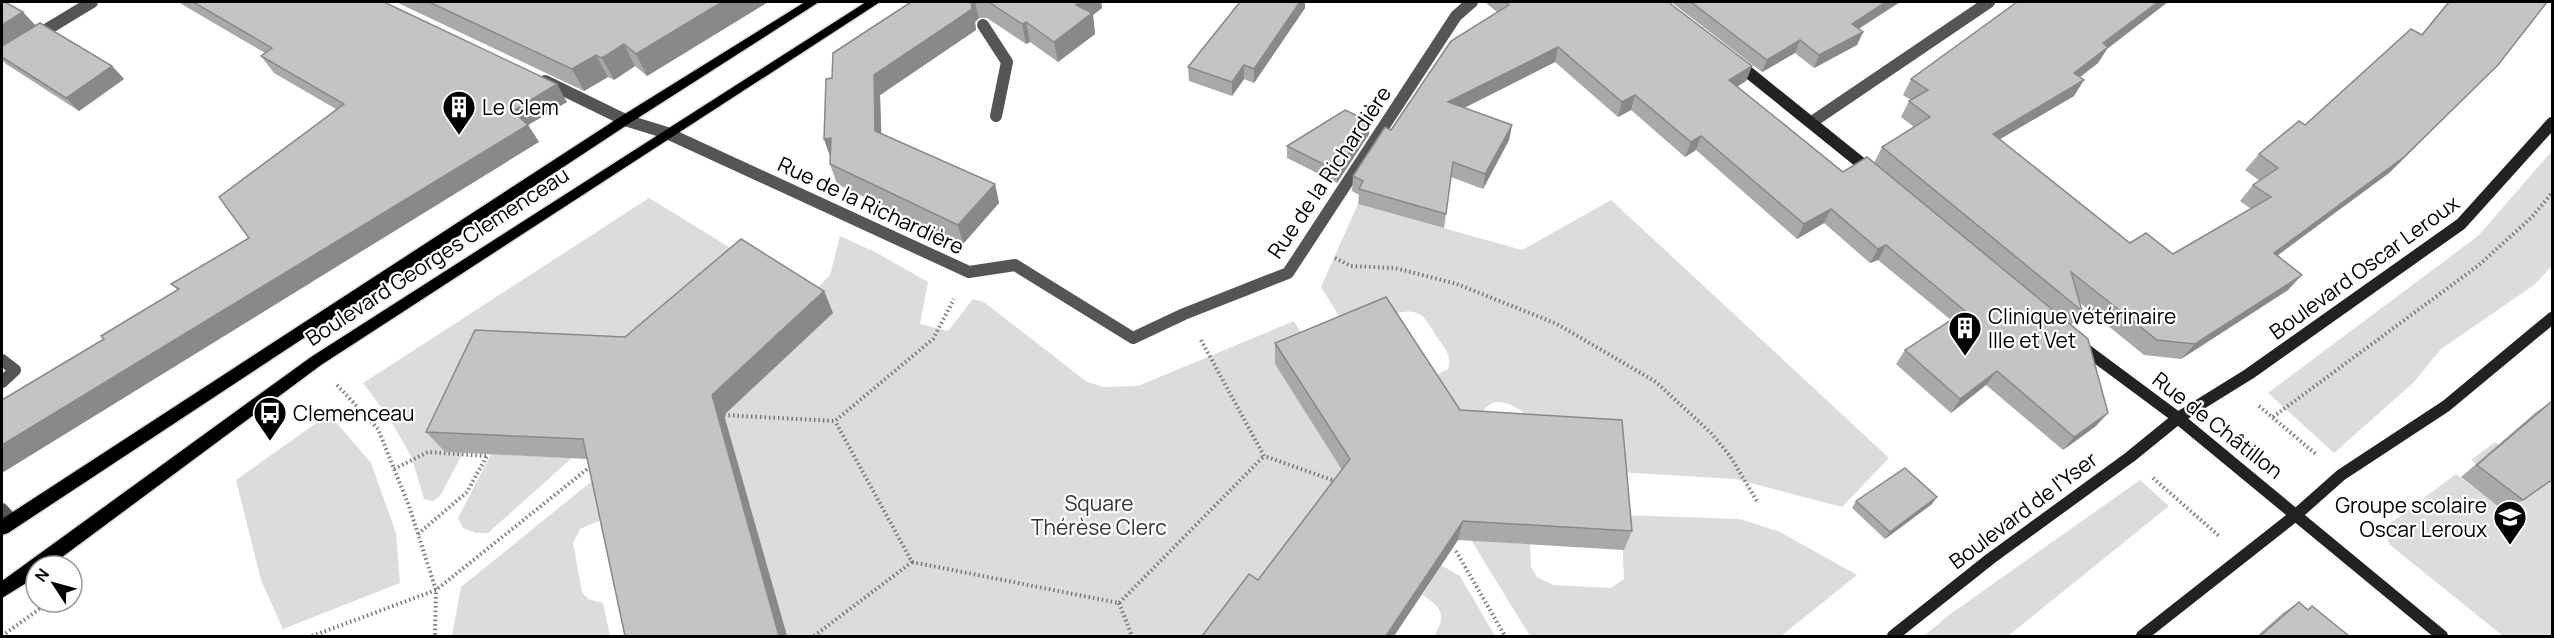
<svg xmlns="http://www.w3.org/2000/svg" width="2554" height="638" font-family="Manrope,sans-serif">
	<rect width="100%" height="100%" fill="#fff"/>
	<g fill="#dcdcdc">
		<polygon points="2552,151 2552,266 2534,285 2441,349 2413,383 2334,453 2268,393 2478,236"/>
		<polygon points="649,198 752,261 446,452 463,453 440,496 433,501 424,499 412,458 388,416 363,383"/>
		<path d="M1611 200 1889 458 1842 507 1735 479 1617 472 1525 434 1523 412C1498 394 1480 400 1479 432L1424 381 1448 369C1452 357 1446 350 1439 340 1434 333 1429 323 1423 317 1407 301 1368 325 1349 332L1321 287 1358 204 1522 250Z"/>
		<polygon points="840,236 875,252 928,282 920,324 948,331 973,299 984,302 1087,382 1104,387 1138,386 1294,321 1310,348 1349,479 1217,636 787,636 724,415 833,313 809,297 830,275"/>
		<polygon points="329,414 371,463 396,533 400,583 283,629 261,580 236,480"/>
		<polygon points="2495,442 2540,473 2552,462 2552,636 2503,636 2390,545 2383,529 2456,474 2505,512 2523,499 2471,460"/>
		<polygon points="491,454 572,458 488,533 476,533 463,528 458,518"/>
		<polygon points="602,473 612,515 580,529 573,543 582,592 588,599 603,603 610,636 452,636 461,587"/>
		<polygon points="2140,480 2169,506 2008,636 1924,636 1949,615"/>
		<polygon points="1621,515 1740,519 1780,532 1857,575 1781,636 1530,636 1471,540 1530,544 1531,567 1537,577 1553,585 1611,588 1624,579"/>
		<path d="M1441 565 1460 576 1495 636H1434C1447 616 1442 607 1422 595Z"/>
	</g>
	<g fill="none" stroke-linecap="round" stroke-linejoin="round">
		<g stroke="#dbdbdb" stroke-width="3">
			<g id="primary">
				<polygon points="805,2 819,2 630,123 8,533 2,535 2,519 620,117"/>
				<polygon points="866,2 880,2 321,365 50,566 36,566 36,577 2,598 2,581 311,357"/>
			</g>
		</g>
		<g stroke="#777" stroke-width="4" stroke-dasharray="1.5 3" stroke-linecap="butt">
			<polyline points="1335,258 1351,266 1395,268 1457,284 1557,324 1656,382 1711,433 1730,456 1758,503"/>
			<polyline points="1201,340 1264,456 1338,482"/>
			<polyline points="337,385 378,429 409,506 436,590 435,636"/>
			<polyline points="2259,406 2317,455"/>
			<polyline points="724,415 835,421 933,339 954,299"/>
			<polyline points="2273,417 2479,265 2532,217 2552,193"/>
			<polyline points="394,469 428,452 486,456"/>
			<polyline points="2153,478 2219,536"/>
			<polyline points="418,534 467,492 488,454"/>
			<polyline points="1456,551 1505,636"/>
			<polyline points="912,562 1119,603 1264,456"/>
			<polyline points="1119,603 1132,636"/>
			<polyline points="2,636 49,602"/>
			<polyline points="312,636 436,590 591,466"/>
			<polyline points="814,636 912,562 835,421"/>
		</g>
		<g stroke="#555" stroke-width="12">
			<polyline points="983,25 1007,62 996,116"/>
			<polyline points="2,360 15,370 2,382"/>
			<polyline points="2,509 13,521"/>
		</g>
		<g stroke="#555" stroke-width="12">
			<polyline points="36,36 92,2"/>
			<polyline points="545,81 625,120 667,133 969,272 1015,265 1133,338 1184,314 1288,273 1456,16 1472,2"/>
			<polyline points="1812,122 1989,2"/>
		</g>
		<g stroke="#222" stroke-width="12">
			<polyline points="1738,64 1872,172"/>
			<polyline points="2081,346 2178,418 2442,636"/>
			<polyline points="1893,636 1990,559 2130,457 2178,418 2249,374 2461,224 2552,123"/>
			<polyline points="2142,636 2297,514 2341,475 2446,406 2552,318"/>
		</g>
		<use href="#primary" fill="#000" fill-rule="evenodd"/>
	</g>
	<g fill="#a9a9a9">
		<polygon points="2,2 36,25 112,66 124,79 79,111 6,64 2,60"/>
		<polygon points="178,2 384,2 567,102 528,125 539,142 104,339 178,290 171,284 249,238 336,109 274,73 261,56 265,53"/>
		<polygon points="396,2 768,2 647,76 635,66 614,80 608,77 584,91"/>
		<polygon points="911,2 1101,2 1102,8 1093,15 1095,34 1058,62 1030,42 1026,44 987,18 979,18 975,22 976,30 880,95 881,133 995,184 999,203 963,244 837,184 830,164 830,156 824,139 832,78"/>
		<polygon points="1240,2 1305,2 1305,8 1254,83 1244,79 1232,96 1189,81 1188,67"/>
		<polygon points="1485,2 1668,2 1752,66 1746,81 1737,87 1843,172 1874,163 1882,147 1914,127 1901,117 1909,101 1911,100 1903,95 1911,79 2107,49 2098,63 2080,77 2074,96 2000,139 2130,243 2173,254 2251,209 2240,201 2253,185 2260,181 2245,170 2259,154 2305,125 2421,35 2448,2 2547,2 2498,65 2389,173 2277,256 2288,290 2181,359 2144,355 2080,303 2082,311 2071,325 2096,426 2063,450 1986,385 1951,413 1896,364 1905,350 1951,320 1878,260 1870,263 1824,223 1797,239 1696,150 1685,157 1631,110 1618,117 1555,62 1464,108 1512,125 1509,140 1483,189 1451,177 1444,228 1358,204 1359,195 1352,191 1353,176 1391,130 1498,13"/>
		<polygon points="1671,2 1900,2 1858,29 1863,32 1857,45 1814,68 1795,53 1762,72"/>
		<polygon points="1369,134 1337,183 1287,158 1287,146"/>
		<polygon points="824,291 833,313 724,415 787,636 625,636 587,459 445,452 426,432 625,337"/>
		<polygon points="1275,343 1460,410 1632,531 1624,550 1458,540 1394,636 1202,636 1258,580 1342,470 1275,364"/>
		<polygon points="2552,401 2523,500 2505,512 2461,477 2535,413"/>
		<polygon points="1856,501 1932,504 1885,539 1852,508"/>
		<polygon points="2299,602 2307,610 2312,606 2349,636 2257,636 2283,613"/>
	</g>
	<g fill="#898989">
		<polygon points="722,2 768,2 647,76 636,54"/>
		<polygon points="971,2 975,2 979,18 975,22 976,30 880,95 882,150 875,131 874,75"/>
		<polygon points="1081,2 1101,2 1102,8 1093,15 1095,34 1058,62 1054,42 1076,5"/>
		<polygon points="1300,2 1305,2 1305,8 1254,83 1254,69"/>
		<polygon points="1886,2 1900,2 1846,37 1852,24"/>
		<polygon points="2158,2 2168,2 2107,49 2098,63 2064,89 2074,73 2103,43"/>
		<polygon points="23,12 36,26 2,48 2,25"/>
		<polygon points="1026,22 1030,42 1026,44 1022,24"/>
		<polygon points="1863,32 1857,45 1814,68 1819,55"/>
		<polygon points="1800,40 1795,53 1762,72 1767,60"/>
		<polygon points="624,44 635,66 614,80 602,58"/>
		<polygon points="1558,47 1555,62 1446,117 1448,102"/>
		<polygon points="596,55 608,77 584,91 572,69"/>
		<polygon points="1244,65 1244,79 1232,96 1232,82"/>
		<polygon points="2498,65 2389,173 2260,268 2274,253"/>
		<polygon points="112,66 124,79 79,111 66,98"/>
		<polygon points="1752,66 1746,81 1723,95 1729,80"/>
		<polygon points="2084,80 2074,96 1983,149 1993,134"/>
		<polygon points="557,84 567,102 528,125 539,142 2,473 2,445 513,111"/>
		<polygon points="1635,95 1631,110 1618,117 1622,102"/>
		<polygon points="1370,122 1369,134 1337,183 1337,171"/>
		<polygon points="1512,125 1509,140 1483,189 1485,174"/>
		<polygon points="1701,136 1696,150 1685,157 1691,142"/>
		<polygon points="831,138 831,159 824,139"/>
		<polygon points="995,184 999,203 963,244 958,225"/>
		<polygon points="1831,209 1824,223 1797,239 1804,224"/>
		<polygon points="1886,245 1878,260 1870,263 1878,249"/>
		<polygon points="2302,275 2288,290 2181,359 2195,344"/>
		<polygon points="824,291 833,313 724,415 787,636 779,636 712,395"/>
		<polygon points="1997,371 1986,385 1951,413 1960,399"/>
		<polygon points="2108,413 2096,426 2063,450 2074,437"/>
		<polygon points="1937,497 1932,504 1885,539 1890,532"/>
		<polygon points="1463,521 1458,540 1394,636 1386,636"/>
	</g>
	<g fill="#c4c4c4" stroke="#898989" stroke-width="1.5">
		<polygon points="2,2 5,2 23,12 2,25"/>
		<polygon points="193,2 384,2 557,84 513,111 528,125 2,445 2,400 104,339 101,336 179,289 171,284 249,238 219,197 344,104 261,56 272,48"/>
		<polygon points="429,2 722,2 636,54 624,44 602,58 596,55 572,69"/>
		<polygon points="911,2 971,2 972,9 874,75 875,131 995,184 958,225 830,164 831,138 824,139 826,79 832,78 833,53"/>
		<polygon points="989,2 1081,2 1076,5 1092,13 1054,42 1026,22 1022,24"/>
		<polygon points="1240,2 1300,2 1254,69 1244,65 1232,82 1188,67"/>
		<polygon points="1505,2 1668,2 1752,66 1729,80 1843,172 1867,157 2088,339 2108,413 2074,437 1997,371 1960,399 1905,350 1965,311 1886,245 1878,249 1831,209 1804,224 1701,136 1691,142 1635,95 1622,102 1558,47 1448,102 1512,125 1485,174 1453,162 1446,214 1359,189 1363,181 1353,176 1385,127 1391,130 1451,41 1509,5"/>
		<polygon points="1691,2 1886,2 1852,24 1863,32 1819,55 1800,40 1767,60"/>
		<polygon points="2017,2 2158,2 2103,43 2108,47 2074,73 2084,80 1993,134 2130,243 2146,233 2173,254 2271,197 2253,185 2278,168 2259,154 2299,121 2305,125 2411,29 2422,35 2449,2 2547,2 2498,65 2404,157 2274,253 2302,275 2195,344 2157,340 2071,272 2082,311 1882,147 1930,117 1909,101 1928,90 1911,79"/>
		<polygon points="40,23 112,66 66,98 2,57 2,46"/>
		<polygon points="1345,110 1370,122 1337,171 1287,146"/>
		<polygon points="741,239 824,291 712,395 779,636 625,636 583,439 426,432 475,330 625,337"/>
		<polygon points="1386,297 1460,410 1622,420 1632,531 1463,521 1386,636 1202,636 1249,574 1258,580 1350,459 1275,343"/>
		<polygon points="2552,401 2553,479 2523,500 2477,465"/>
		<polygon points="1905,468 1937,497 1890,532 1856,501"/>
		<polygon points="2299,602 2308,610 2312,606 2349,636 2260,636"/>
	</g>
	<defs>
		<g id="building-pin" transform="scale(1.725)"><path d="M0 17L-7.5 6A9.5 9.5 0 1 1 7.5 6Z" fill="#000" stroke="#fff"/><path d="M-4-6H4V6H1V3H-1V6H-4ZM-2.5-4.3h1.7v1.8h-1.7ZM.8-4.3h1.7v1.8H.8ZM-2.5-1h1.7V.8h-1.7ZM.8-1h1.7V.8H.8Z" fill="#fff"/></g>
		<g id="bus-pin" transform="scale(1.725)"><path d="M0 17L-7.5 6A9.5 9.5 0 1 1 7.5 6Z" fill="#000" stroke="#fff"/><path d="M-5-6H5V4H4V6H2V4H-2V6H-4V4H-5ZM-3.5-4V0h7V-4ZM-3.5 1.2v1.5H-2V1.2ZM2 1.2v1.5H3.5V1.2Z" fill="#fff"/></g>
		<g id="school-pin" transform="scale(1.725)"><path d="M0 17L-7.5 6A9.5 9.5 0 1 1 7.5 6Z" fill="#000" stroke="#fff"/><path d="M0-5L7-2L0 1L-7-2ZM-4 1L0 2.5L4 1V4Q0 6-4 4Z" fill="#fff"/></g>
	</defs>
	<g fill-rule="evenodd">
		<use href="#building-pin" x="459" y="107"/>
		<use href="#building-pin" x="1965" y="328"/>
		<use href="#bus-pin" x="270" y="413"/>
		<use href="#school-pin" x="2510" y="517"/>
	</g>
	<g text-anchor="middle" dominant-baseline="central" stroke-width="4.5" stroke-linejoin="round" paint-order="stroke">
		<g font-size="21" fill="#000" stroke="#fff" text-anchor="start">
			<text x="482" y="107">Le Clem</text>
			<text x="1988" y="316">Clinique vétérinaire<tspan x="1988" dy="24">Ille et Vet</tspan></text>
			<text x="293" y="413">Clemenceau</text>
			<text x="2487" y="505" text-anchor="end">Groupe scolaire<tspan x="2487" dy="24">Oscar Leroux</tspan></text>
		</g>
		<g font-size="21" fill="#000" stroke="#fff">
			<text transform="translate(1329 172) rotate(-56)">Rue de la Richardière</text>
			<text transform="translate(871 205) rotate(25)">Rue de la Richardière</text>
			<text transform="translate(437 256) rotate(-33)">Boulevard Georges Clemenceau</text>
			<text transform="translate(2364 267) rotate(-36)">Boulevard Oscar Leroux</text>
			<text transform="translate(2218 425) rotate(38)">Rue de Châtillon</text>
			<text transform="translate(2023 510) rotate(-37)">Boulevard de l'Yser</text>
		</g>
		<g font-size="21" fill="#333" stroke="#fff">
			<text x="1099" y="503">Square<tspan x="1099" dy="24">Thérèse Clerc</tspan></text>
		</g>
	</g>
	<rect width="2554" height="638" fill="none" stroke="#000000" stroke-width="6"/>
	<g transform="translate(54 584) rotate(306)"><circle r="28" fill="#ffffff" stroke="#999999" stroke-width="1.5"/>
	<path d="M0-4.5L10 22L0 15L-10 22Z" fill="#000000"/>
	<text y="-9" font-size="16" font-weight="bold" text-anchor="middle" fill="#000000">N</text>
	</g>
</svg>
